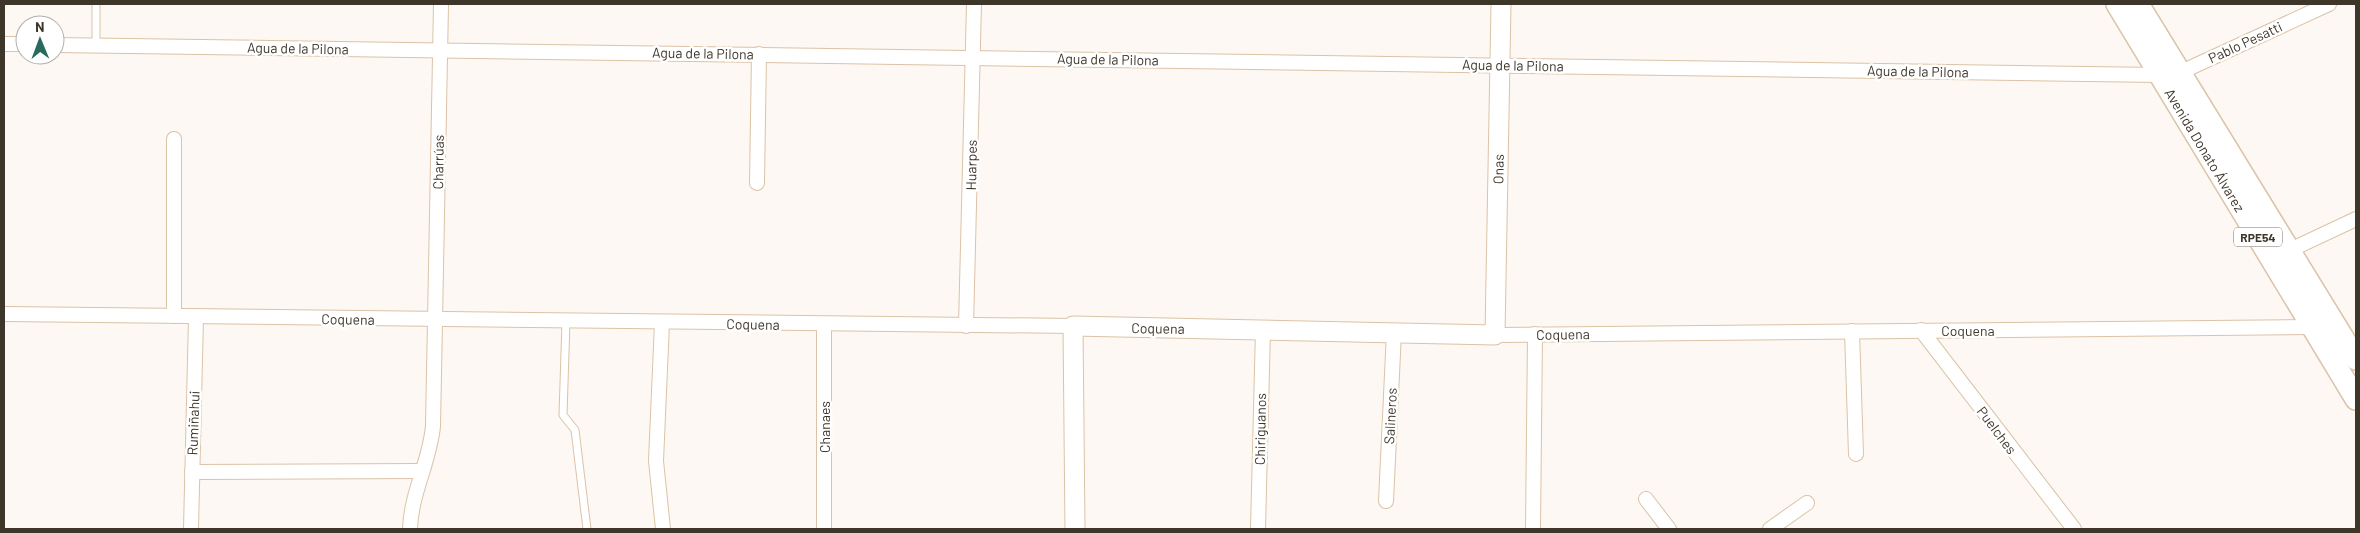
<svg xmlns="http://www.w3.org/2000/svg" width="2360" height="533" font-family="Barlow,sans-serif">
	<rect width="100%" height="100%" fill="#fdf8f3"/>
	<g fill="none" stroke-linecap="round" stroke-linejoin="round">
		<g stroke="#dbc3a6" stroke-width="9">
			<g id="lane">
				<polyline points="96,45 96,4"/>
				<polyline points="566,321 563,415 575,430 587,529"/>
			</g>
		</g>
		<g stroke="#dbc3a6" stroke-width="16">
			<g id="street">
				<polyline points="4,44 25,44"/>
				<polyline points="55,45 2160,75 2181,72 2329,4"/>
				<polyline points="757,183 759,54"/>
				<polyline points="2290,250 2356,219"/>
				<polyline points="4,314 1073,326"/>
				<polyline points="174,316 174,139"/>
				<polyline points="662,323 656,461 663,529"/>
				<polyline points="966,326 974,4"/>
				<polyline points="1921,330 2074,529"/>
				<polyline points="1852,331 1856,454"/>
				<polyline points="1495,335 2312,327"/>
				<polyline points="192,472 422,471"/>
				<polyline points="1646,499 1669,529"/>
				<polyline points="1386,501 1394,332"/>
				<polyline points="191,529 196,317"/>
				<path d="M410 529C411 493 430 461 433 426L441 4"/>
				<polyline points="824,529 824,325"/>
				<polyline points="1258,529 1263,329"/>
				<polyline points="1533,529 1535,334"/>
				<polyline points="1770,529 1807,503"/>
			</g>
		</g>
		<g stroke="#dbc3a6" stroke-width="21">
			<polyline id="secondary" points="1075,529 1073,326 1495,335 1501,4"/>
		</g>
		<g stroke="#dbc3a6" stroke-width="24">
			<g id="primary">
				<polyline points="2117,4 2356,399"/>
				<polyline points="2138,4 2356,359"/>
			</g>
		</g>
		<use href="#lane" stroke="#fff" stroke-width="7"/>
		<use href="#street" stroke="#fff" stroke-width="14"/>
		<use href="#secondary" stroke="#fff" stroke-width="19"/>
		<use href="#primary" stroke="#fff" stroke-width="21"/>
	</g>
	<g text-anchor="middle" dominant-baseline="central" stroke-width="5" stroke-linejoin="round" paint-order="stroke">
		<rect fill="#fff" stroke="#79726a" stroke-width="1" x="2234" y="227.5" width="48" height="19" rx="4"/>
		<g font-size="12" font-weight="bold" fill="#3f362a">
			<text x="2258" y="237">RPE54</text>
		</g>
		<g font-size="14" fill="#3f362a" stroke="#fff">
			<text transform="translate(2245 42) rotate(-25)">Pablo Pesatti</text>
			<text transform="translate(298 48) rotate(1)">Agua de la Pilona</text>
			<text transform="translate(703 53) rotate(1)">Agua de la Pilona</text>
			<text transform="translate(1108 59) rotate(1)">Agua de la Pilona</text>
			<text transform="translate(1513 65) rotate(1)">Agua de la Pilona</text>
			<text transform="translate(1918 71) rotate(1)">Agua de la Pilona</text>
			<text transform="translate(2205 150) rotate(59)">Avenida Donato Álvarez</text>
			<text transform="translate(438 162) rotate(-89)">Charrúas</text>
			<text transform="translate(971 165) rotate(-89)">Huarpes</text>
			<text transform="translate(1498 169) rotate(-89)">Onas</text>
			<text transform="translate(348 319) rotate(1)">Coquena</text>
			<text transform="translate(753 324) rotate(1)">Coquena</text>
			<text transform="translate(1158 328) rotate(1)">Coquena</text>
			<text x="1968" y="330">Coquena</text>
			<text transform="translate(1563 334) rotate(-1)">Coquena</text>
			<text transform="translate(1390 416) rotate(-87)">Salineros</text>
			<text transform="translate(193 423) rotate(-88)">Rumiñahui</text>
			<text transform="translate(824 427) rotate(-90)">Chanaes</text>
			<text transform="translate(1260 429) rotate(-89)">Chiriguanos</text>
			<text transform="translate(1997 430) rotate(53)">Puelches</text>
		</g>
	</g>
	<rect width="2360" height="533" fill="none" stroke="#3f362a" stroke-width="10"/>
	<g transform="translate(40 40) rotate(359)"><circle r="24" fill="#ffffff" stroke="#b2afaa"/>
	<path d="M0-4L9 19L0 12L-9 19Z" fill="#286b5d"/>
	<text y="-8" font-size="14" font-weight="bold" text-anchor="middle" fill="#3f362a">N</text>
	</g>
</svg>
